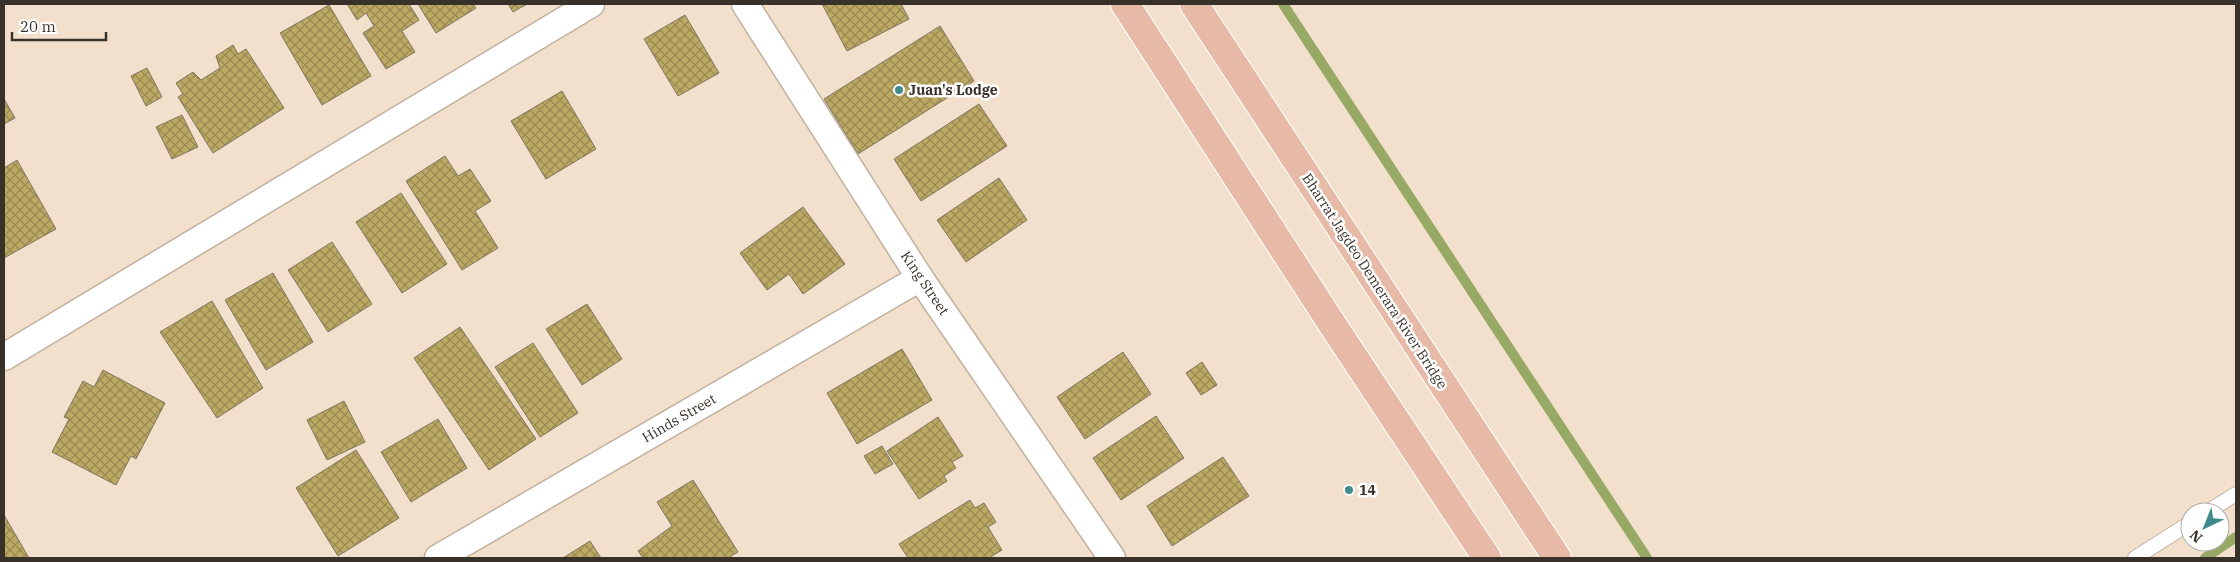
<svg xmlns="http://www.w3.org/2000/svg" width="2240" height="562" font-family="'IBM Plex Serif',serif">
	<defs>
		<pattern id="building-cross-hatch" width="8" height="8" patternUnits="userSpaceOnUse" patternTransform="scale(1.25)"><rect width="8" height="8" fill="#bca963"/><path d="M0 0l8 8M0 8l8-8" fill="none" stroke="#9a8a52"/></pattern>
	</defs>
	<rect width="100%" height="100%" fill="#f2e0cd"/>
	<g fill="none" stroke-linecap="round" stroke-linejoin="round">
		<g stroke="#98a966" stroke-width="10">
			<polyline points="1283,4 1647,558"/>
			<polyline points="2205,558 2236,537"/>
		</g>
	</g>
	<g fill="url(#building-cross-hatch)" stroke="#7e7863">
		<polygon points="347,4 409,4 419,20 402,31 415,52 386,69 363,33 374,26 366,13 357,20"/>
		<polygon points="418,4 473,4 476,8 436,33"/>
		<polygon points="508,4 527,4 513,12"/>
		<polygon points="822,4 901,4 909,19 847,51"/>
		<polygon points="329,5 371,76 322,105 280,33"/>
		<polygon points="685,15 719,73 678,96 644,39"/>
		<polygon points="940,26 974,81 858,154 824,99"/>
		<polygon points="233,45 238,54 246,49 284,108 213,153 178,97 183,94 176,83 193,72 201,80 220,68 216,56"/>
		<polygon points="147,68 162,97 146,106 131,76"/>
		<polygon points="562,91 596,149 546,179 511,121"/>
		<polygon points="4,99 15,118 4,124"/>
		<polygon points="979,104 1007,146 921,201 894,159"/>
		<polygon points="182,115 198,147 172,159 156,127"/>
		<polygon points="445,156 458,176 470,169 491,201 475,211 498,248 462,270 406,181"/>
		<polygon points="17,160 56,229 4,258 4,168"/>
		<polygon points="999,178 1027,220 966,262 937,220"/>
		<polygon points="401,193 447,264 402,293 356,222"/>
		<polygon points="803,207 845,264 803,294 789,274 767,290 740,253"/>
		<polygon points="332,242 372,304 328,332 288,270"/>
		<polygon points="273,273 313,342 266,370 225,300"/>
		<polygon points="212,301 263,388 217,418 160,332"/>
		<polygon points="587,304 622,359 582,385 546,329"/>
		<polygon points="460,327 536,439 489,470 414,358"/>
		<polygon points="533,343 578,413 540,437 495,367"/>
		<polygon points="902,349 932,400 857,444 827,393"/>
		<polygon points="1123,352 1151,394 1085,439 1057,397"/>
		<polygon points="1202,362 1217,385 1201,395 1186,373"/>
		<polygon points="103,370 165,403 136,459 131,456 116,485 52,452 69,419 64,417 83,381 94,387"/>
		<polygon points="344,401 365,442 327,460 307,420"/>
		<polygon points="1156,416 1184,458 1121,500 1093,458"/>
		<polygon points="938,417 963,456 952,462 956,468 944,476 947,481 919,499 887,451"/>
		<polygon points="438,419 467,468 411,502 381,452"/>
		<polygon points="882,446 893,464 875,474 864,456"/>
		<polygon points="356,450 399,518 338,556 296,488"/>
		<polygon points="1223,457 1249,496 1172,546 1147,506"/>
		<polygon points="693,480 738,552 728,558 643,558 638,551 672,526 657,502"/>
		<polygon points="970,500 975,508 984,503 996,522 988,527 1002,550 989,558 908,558 899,544"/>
		<polygon points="4,515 29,558 4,558"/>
		<polygon points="590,541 601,558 563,558"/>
	</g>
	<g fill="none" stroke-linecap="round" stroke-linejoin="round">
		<g stroke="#c2b19f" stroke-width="16">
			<g id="lane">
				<polyline points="2207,512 2236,494"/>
				<polyline points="2135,558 2190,523"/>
			</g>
		</g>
		<g stroke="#c2b19f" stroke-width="29">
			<g id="street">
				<polyline points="745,4 920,278 1112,558"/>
				<polyline points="4,357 591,4"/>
				<polyline points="438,558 920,278"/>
			</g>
		</g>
		<g stroke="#fff" stroke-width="30">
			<g id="primary">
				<polyline points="1125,4 1334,327 1487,558"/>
				<polyline points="1194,4 1557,558"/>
			</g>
		</g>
		<use href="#lane" stroke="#fff" stroke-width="14"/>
		<use href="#street" stroke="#fff" stroke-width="26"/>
		<use href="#primary" stroke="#e6baa6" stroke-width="28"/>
	</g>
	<g fill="#41898a" stroke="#fff" stroke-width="2">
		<circle cx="899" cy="90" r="5"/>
		<circle cx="1349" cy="490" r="5"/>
	</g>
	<g text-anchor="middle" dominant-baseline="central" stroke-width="5" stroke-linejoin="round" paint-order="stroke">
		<g font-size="14" font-weight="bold" fill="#38312a" stroke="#fff" text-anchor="start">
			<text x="909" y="90">Juan's Lodge</text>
			<text x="1359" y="490">14</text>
		</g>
		<g font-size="14" fill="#38312a" stroke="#fff">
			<text transform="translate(1375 281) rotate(57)">Bharrat Jagdeo Demerara River Bridge</text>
			<text transform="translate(925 283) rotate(56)">King Street</text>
			<text transform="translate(679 418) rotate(-30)">Hinds Street</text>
		</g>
	</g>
	<rect width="2240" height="562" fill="none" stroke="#38312a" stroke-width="10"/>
	<g transform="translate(2205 527) rotate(223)"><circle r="24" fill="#ffffff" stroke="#afadaa"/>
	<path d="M0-4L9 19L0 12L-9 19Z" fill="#41898a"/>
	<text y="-8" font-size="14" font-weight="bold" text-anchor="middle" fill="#38312a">N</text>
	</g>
	<path d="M12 32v8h94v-8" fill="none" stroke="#38312a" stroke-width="2.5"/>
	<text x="20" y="32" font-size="15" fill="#38312a" stroke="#ffffff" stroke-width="4" paint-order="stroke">20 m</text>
</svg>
